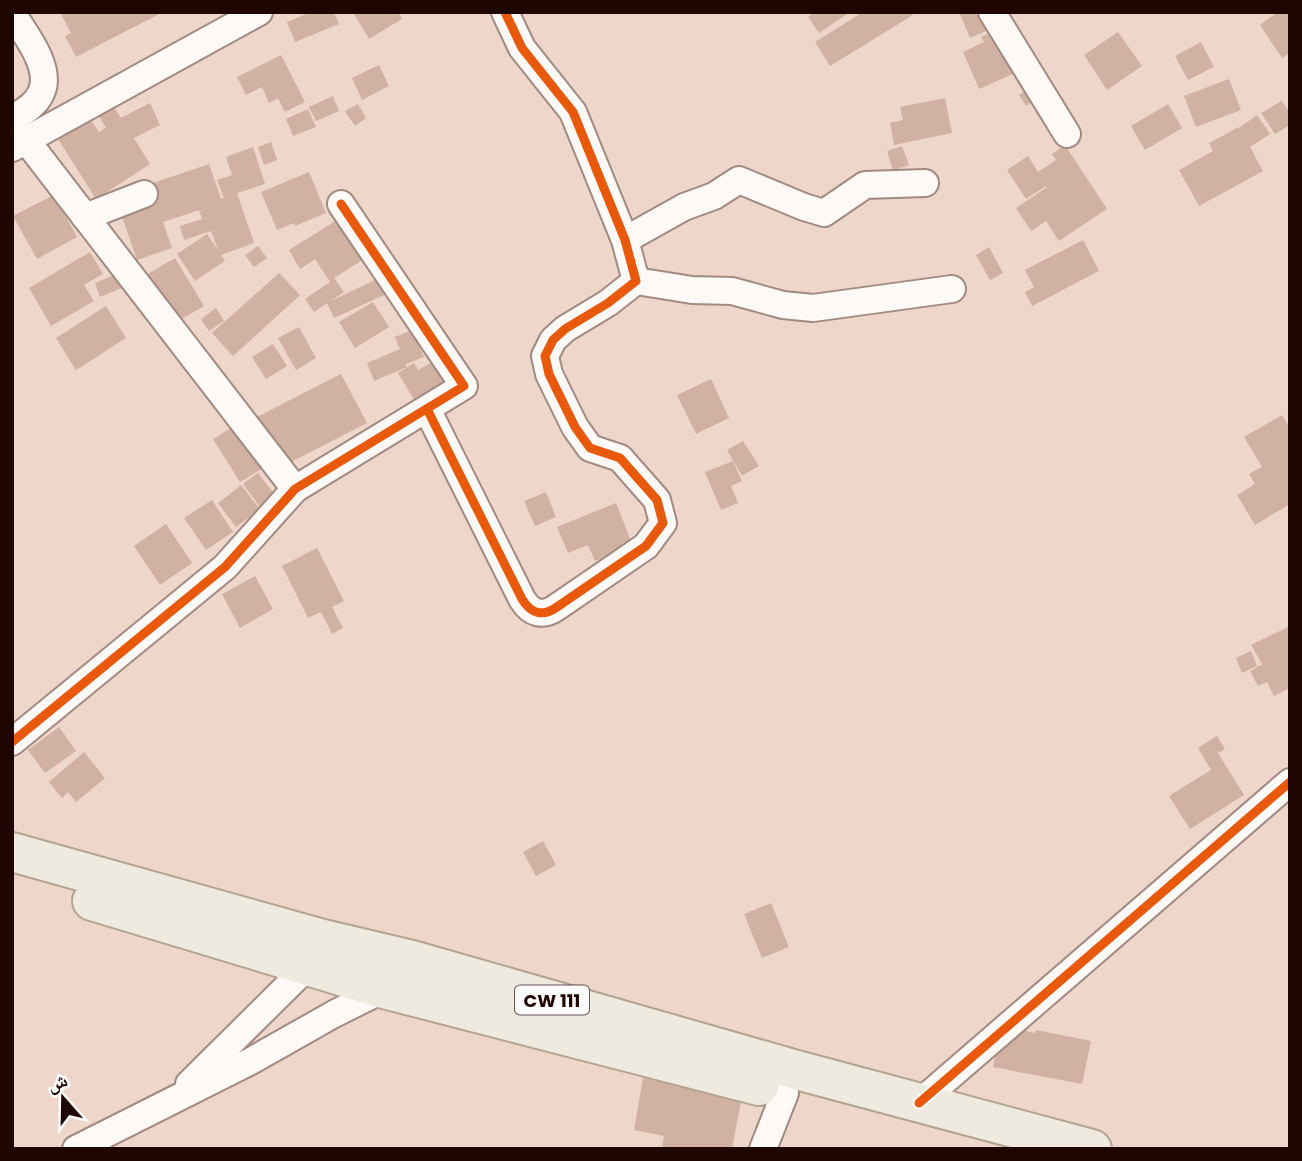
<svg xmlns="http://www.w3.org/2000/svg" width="1302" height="1161" font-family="Poppins,'Noto Naskh Arabic',sans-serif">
	<rect width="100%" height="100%" fill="#efd6cb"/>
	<g fill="#d0b1a2">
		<polygon points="60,12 163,12 76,57 65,36 71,33"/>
		<polygon points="311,12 334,12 339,24 295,42 287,22"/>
		<polygon points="353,12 398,12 402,19 369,39"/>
		<polygon points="815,12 850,12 819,33 808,17"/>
		<polygon points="863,12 884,12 886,14 889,12 911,12 913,15 830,66 815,42"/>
		<polygon points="959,12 994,12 1000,25 970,38"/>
		<polygon points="1278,12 1290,12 1290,53 1282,58 1260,25"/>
		<polygon points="1005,26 1024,69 979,89 963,52 984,42 981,37"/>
		<polygon points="1118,32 1142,66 1107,90 1084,55"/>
		<polygon points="1201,42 1214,67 1188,80 1175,56"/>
		<polygon points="281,55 305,102 285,112 278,98 269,103 262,87 246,95 237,77"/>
		<polygon points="379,65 389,86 362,100 352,78"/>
		<polygon points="1229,79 1241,110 1196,127 1184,96"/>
		<polygon points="1034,86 1041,96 1026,106 1019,95"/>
		<polygon points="333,96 339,111 316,121 309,107"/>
		<polygon points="945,98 952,133 894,145 890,123 903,120 900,107"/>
		<polygon points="1282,101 1290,113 1290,125 1275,134 1261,113"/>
		<polygon points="111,103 121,118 150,103 160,125 134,138 150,164 96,199 58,139 90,119 99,132 106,128 97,113"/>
		<polygon points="358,104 366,118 355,126 345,111"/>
		<polygon points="1168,104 1182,128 1145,150 1131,126"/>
		<polygon points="308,109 316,127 293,136 286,119"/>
		<polygon points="1257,115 1270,134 1250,147 1263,171 1199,206 1179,170 1213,151 1209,143 1239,127 1239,128"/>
		<polygon points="271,142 277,160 264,165 258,147"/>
		<polygon points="1065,145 1107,209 1059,241 1046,221 1031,231 1016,208 1047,187 1046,186 1026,199 1007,170 1028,156 1038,172 1056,160 1052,154"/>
		<polygon points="902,146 909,165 893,170 887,151"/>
		<polygon points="253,147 265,184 237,193 254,243 221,255 225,261 195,281 177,254 207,234 218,250 211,231 184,240 180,226 202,219 199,210 163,222 172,248 137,260 120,211 150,184 209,164 221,199 224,198 217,180 232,175 226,157"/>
		<polygon points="309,172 326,213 295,226 294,223 277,230 261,192"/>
		<polygon points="54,195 77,237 37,259 13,216"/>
		<polygon points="342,217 367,257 334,278 344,292 331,301 377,279 384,295 334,318 327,303 314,312 305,299 330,282 315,259 300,269 289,250"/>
		<polygon points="1083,240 1099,271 1032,306 1025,292 1034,287 1025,270"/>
		<polygon points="258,246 267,258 254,267 245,255"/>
		<polygon points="989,247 1003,273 990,280 976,255"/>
		<polygon points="90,252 103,274 84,285 94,301 51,326 29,288"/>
		<polygon points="175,258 204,306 177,322 148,274"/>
		<polygon points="279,273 300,295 233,356 212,333"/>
		<polygon points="117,274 122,288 100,297 95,283"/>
		<polygon points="373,302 389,327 355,348 339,322"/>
		<polygon points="106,306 126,338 76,370 56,338"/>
		<polygon points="216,308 224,321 209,331 201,319"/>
		<polygon points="299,327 316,358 296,370 278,338"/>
		<polygon points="412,330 424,357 406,364 407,367 374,381 367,363 400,349 395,337"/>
		<polygon points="273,344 287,366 266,379 252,357"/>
		<polygon points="436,360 452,386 418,406 398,373 414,363 418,370"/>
		<polygon points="341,374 367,423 283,466 257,417"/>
		<polygon points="711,379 729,418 696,434 677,395"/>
		<polygon points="1282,415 1290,428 1290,504 1255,525 1237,495 1255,484 1249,474 1262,467 1244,437"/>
		<polygon points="236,425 263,468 240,482 213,439"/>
		<polygon points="743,441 759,466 742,476 727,450"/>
		<polygon points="733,461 742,481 731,486 738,503 721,510 705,472"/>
		<polygon points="258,473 275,495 260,507 243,484"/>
		<polygon points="241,485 260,509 236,527 218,503"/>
		<polygon points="546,492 556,517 535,526 524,501"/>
		<polygon points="212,500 233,532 206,550 184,518"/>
		<polygon points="616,503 633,546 595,561 588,545 568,553 557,527"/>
		<polygon points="166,524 192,563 160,585 134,546"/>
		<polygon points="317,548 344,601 332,607 343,628 332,634 321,612 308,618 282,566"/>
		<polygon points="255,576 273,609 240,628 222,594"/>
		<polygon points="1290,626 1290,688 1274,696 1267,682 1258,686 1250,671 1263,664 1262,664 1251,645"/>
		<polygon points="1251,651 1257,666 1242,673 1236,658"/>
		<polygon points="59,727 76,751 45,773 28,750"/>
		<polygon points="1217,736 1225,749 1218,753 1244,795 1190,829 1169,796 1211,770 1198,748"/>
		<polygon points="84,752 105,778 76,802 68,792 62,798 49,782"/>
		<polygon points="543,841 556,865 536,876 523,852"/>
		<polygon points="771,903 789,947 762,958 744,914"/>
		<polygon points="1001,1026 1035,1033 1036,1030 1091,1041 1082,1084 993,1067"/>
		<polygon points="643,1078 742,1096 732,1149 673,1149 662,1147 664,1136 634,1130"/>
	</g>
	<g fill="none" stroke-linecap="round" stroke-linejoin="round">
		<g stroke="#a18a7f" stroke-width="30">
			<g id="street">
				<polyline points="992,12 1067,134"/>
				<path d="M12 13C25 34 53 68 41 93 36 105 23 112 12 119"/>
				<polyline points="26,140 295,489"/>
				<polyline points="12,148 259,12"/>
				<polyline points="85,217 144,194"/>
				<polyline points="625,240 684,207 714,196 739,180 804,207 824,213 865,185 925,183"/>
				<polyline points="636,281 692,290 732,291 783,305 813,308 952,289"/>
				<path d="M427 409 522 599C531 614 543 617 557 607L646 546 663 523 657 500 620 458 590 448 575 427 549 374 545 356 553 340 565 329 608 303 636 281 625 240 573 112 522 48 505 12"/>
				<polyline points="12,742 225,567 295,489 464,386 341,204"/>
				<polyline points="189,1084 307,967 314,956"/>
				<polyline points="919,1103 1290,782"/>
				<polyline points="76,1149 251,1061 334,1014 384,989 389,983"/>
				<polyline points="763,1149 785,1093"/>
			</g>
		</g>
		<g stroke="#b2a491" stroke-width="42">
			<g id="primary">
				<polyline points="12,852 323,939 412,960 793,1069 1092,1149"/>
				<polyline points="92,901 384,989 759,1086"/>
			</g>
		</g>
		<use href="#street" stroke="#fdf9f7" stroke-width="26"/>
		<use href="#primary" stroke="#eeeae0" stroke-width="38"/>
		<g stroke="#fcfcfc" stroke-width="13">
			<g id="cycleway">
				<path d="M427 409 522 599C531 614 543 617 557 607L646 546 663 523 657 500 620 458 590 448 575 427 549 374 545 356 553 340 565 329 608 303 636 281 625 240 573 112 522 48 505 12"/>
				<polyline points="12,742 225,567 295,489 464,386 341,204"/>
				<polyline points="919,1103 1290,782"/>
			</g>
		</g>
		<use href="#cycleway" stroke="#e8590c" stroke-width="9"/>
	</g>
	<g text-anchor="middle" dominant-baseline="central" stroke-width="6" stroke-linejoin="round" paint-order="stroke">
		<rect fill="#fcfcfc" stroke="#61504c" stroke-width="2" x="515" y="985.5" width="74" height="29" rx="5"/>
		<g font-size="18" font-weight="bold" fill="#1f0600">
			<text x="552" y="1000">CW 111</text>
		</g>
	</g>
	<rect width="1302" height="1161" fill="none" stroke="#1f0600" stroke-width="28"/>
	<g transform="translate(63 1098) rotate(340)" stroke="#fcfcfc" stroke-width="5" paint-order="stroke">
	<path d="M0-5L12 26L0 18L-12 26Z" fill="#1f0600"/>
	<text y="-10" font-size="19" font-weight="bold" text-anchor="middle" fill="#1f0600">ش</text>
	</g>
</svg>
